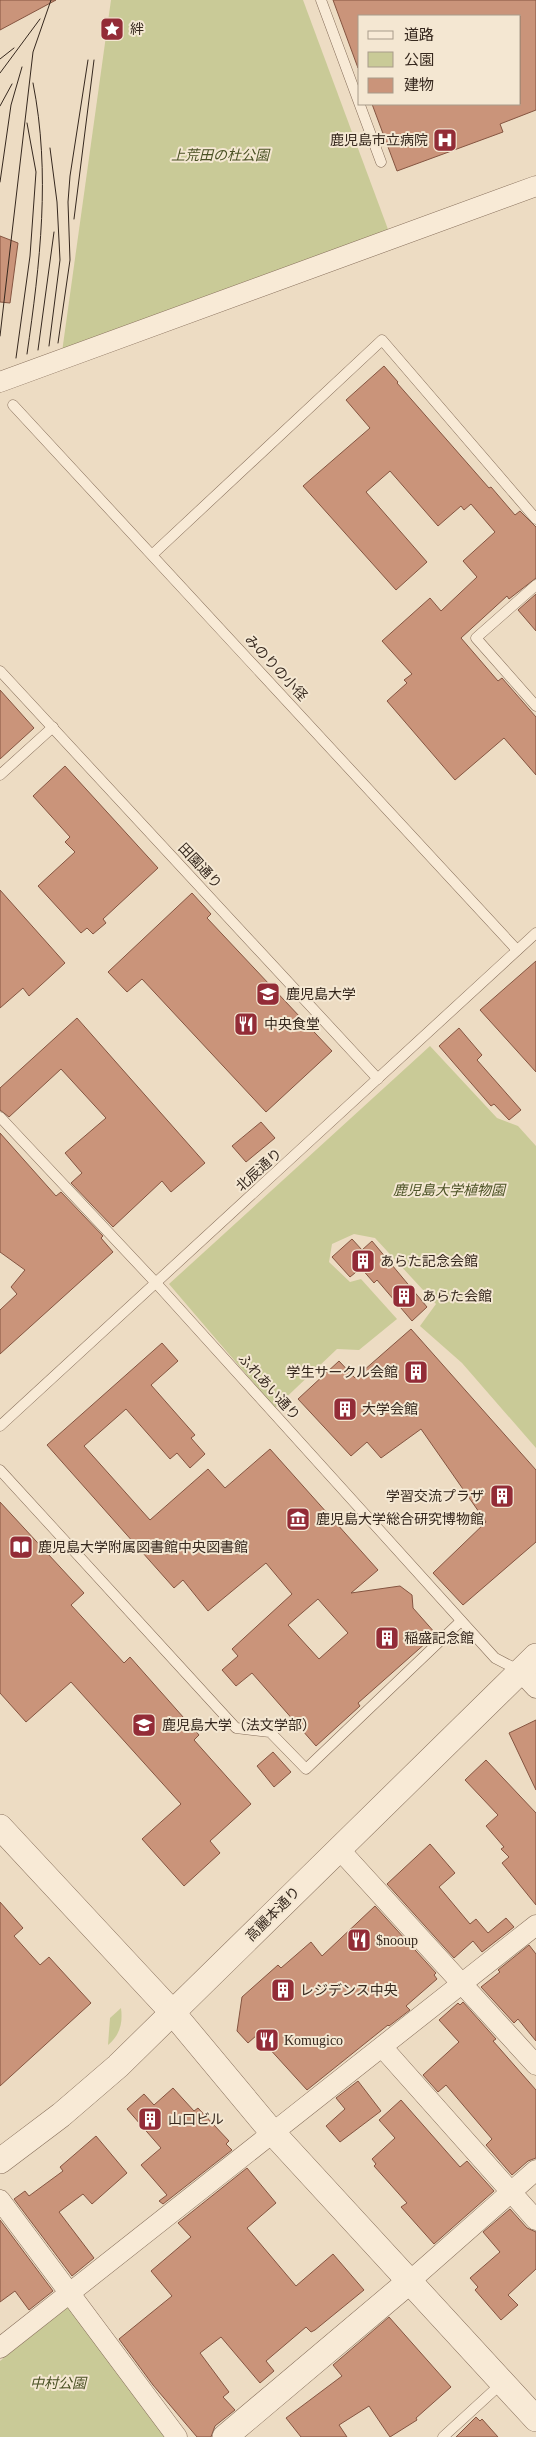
<svg xmlns="http://www.w3.org/2000/svg" width="536" height="2437" font-family="'Times New Roman','Noto Sans JP',serif">
	<rect width="100%" height="100%" fill="#eddcc3"/>
	<g fill="#c9ca97">
		<polygon points="111,0 303,0 389,232 62,352"/>
		<polygon points="430,1046 497,1118 518,1126 536,1146 536,1448 462,1363 420,1326 436,1304 375,1238 354,1234 332,1244 329,1262 350,1282 361,1279 397,1319 359,1350 337,1349 275,1408 169,1284"/>
		<path d="M121 2008C123 2023 120 2035 108 2045L110 2018Z"/>
		<polygon points="68,2307 165,2437 0,2437 0,2361"/>
	</g>
	<g fill="#ca947a" stroke="#855541" fill-rule="evenodd">
		<polygon points="0,0 56,0 0,30"/>
		<polygon points="333,0 536,0 536,110 500,124 503,132 397,171 372,104 520,104 520,16 360,16 358,68"/>
		<polygon points="0,236 18,243 10,303 0,302"/>
		<polygon points="384,366 398,382 397,383 489,488 491,487 515,515 520,511 536,527 536,578 509,599 507,596 461,638 498,681 502,678 536,717 536,775 504,738 455,780 387,701 407,683 404,680 412,674 382,641 430,598 441,611 477,577 463,561 495,532 471,504 464,510 461,506 438,526 390,471 366,492 427,562 396,590 303,486 370,428 346,400"/>
		<polygon points="536,594 536,631 518,610"/>
		<polygon points="0,690 34,728 0,759"/>
		<polygon points="65,766 158,868 103,919 106,923 93,934 87,928 81,933 38,886 75,852 65,842 70,837 33,796"/>
		<polygon points="0,890 65,963 29,996 23,988 0,1008"/>
		<polygon points="192,893 211,914 207,918 332,1051 266,1112 142,979 127,992 108,972"/>
		<polygon points="536,961 536,1072 480,1010"/>
		<polygon points="77,1018 205,1163 171,1192 162,1181 113,1227 71,1183 82,1173 65,1153 106,1118 61,1069 9,1117 0,1110 0,1088"/>
		<polygon points="459,1028 482,1055 477,1060 521,1110 509,1120 494,1104 491,1106 439,1046"/>
		<polygon points="261,1122 275,1138 246,1162 232,1146"/>
		<polygon points="0,1133 56,1196 61,1192 103,1236 101,1238 113,1252 0,1354 0,1310 17,1294 11,1287 25,1270 0,1252"/>
		<polygon points="352,1239 362,1250 372,1241 427,1307 412,1321 377,1280 374,1283 361,1268 350,1277 332,1257"/>
		<polygon points="411,1329 536,1470 536,1542 463,1605 433,1573 486,1522 421,1429 381,1458 367,1442 351,1456 298,1399 339,1361 355,1378"/>
		<path d="M162 1343 178 1361 151 1385 195 1435 191 1438 205 1454 190 1468 177 1453 170 1459 126 1409 84 1446 150 1520 208 1469 225 1488 270 1449 378 1570 351 1593 400 1586 412 1595 413 1608 436 1634 358 1703 360 1706 316 1746 252 1673 236 1686 222 1670 238 1656 232 1649 292 1594 266 1563 208 1611 183 1580 174 1588 47 1445ZM318 1599 348 1633 319 1659 288 1625Z"/>
		<polygon points="0,1502 84,1593 71,1605 124,1663 130,1657 199,1735 194,1740 251,1804 210,1841 220,1853 184,1886 142,1839 181,1804 71,1682 26,1722 0,1693"/>
		<polygon points="536,1720 536,1790 509,1733"/>
		<polygon points="273,1752 291,1772 274,1787 257,1766"/>
		<polygon points="486,1760 536,1813 536,1905 502,1863 509,1857 501,1849 504,1847 486,1826 498,1815 465,1780"/>
		<polygon points="430,1844 455,1873 439,1887 470,1924 476,1919 488,1933 506,1918 514,1927 482,1952 473,1941 454,1958 387,1884"/>
		<polygon points="0,1902 23,1928 14,1936 40,1965 49,1957 91,2003 0,2086"/>
		<polygon points="375,1906 436,1973 434,1975 437,1979 406,2006 410,2010 389,2026 388,2025 307,2090 257,2035 248,2043 237,2031 242,1997 278,1965 281,1968 311,1942 322,1956"/>
		<polygon points="529,1945 536,1954 536,2041 518,2019 514,2023 481,1987 500,1972 498,1970"/>
		<polygon points="463,2002 496,2039 493,2041 536,2090 536,2158 528,2161 512,2175 486,2145 492,2139 446,2085 438,2092 423,2075 459,2042 439,2020 458,2003 460,2005"/>
		<polygon points="358,2081 381,2111 340,2142 326,2126 345,2109 336,2098"/>
		<polygon points="173,2088 194,2111 198,2108 229,2141 226,2144 232,2150 163,2204 159,2201 167,2195 141,2165 161,2148 127,2109 144,2094 154,2105"/>
		<polygon points="401,2100 460,2167 467,2161 494,2191 434,2244 401,2207 407,2203 374,2166 376,2164 372,2159 395,2138 379,2120"/>
		<polygon points="96,2136 127,2173 92,2204 83,2194 59,2212 94,2258 72,2276 14,2199 25,2191 29,2196 63,2171 60,2167"/>
		<polygon points="247,2168 276,2203 247,2228 296,2286 333,2254 364,2290 315,2330 311,2332 306,2327 266,2361 274,2371 260,2383 221,2337 200,2353 229,2392 223,2397 235,2410 215,2426 211,2437 197,2437 153,2385 119,2339 172,2296 151,2271 191,2237 178,2223"/>
		<polygon points="510,2209 527,2228 536,2232 536,2269 508,2295 518,2305 501,2320 475,2290 478,2287 470,2278 500,2252 483,2232"/>
		<polygon points="0,2220 53,2291 29,2310 15,2291 0,2302"/>
		<polygon points="389,2317 451,2387 416,2418 417,2420 390,2437 369,2406 339,2425 347,2437 301,2437 286,2418 342,2376 333,2365"/>
		<polygon points="476,2417 480,2421 482,2419 498,2437 456,2437"/>
	</g>
	<g fill="none" stroke-linecap="round" stroke-linejoin="round">
		<g stroke="#866e5a" stroke-width="11">
			<g id="service">
				<polyline points="321,0 381,162"/>
				<polyline points="13,405 517,950"/>
				<polyline points="153,554 382,340 536,519"/>
				<polyline points="536,585 476,638 536,706"/>
				<polyline points="0,671 378,1079"/>
				<polyline points="0,775 53,727"/>
				<polyline points="0,1117 156,1283 495,1658 520,1671"/>
				<polyline points="0,1426 536,933"/>
				<polyline points="0,1470 236,1728 270,1732 306,1769 461,1621"/>
				<polyline points="443,2437 502,2383"/>
			</g>
		</g>
		<g stroke="#866e5a" stroke-width="21">
			<g id="minor">
				<polyline points="0,382 536,186"/>
				<polyline points="520,1671 536,1688"/>
				<polyline points="339,1849 536,2065"/>
				<polyline points="383,2048 536,2220"/>
				<polyline points="0,2200 177,2437"/>
				<polyline points="410,2281 536,2170"/>
				<polyline points="0,2348 536,1925"/>
			</g>
		</g>
		<g stroke="#866e5a" stroke-width="26">
			<g id="tertiary">
				<polyline points="0,1827 173,2013 273,2133 536,2419"/>
				<polyline points="0,2161 61,2115 118,2066 536,1656"/>
				<polyline points="225,2437 410,2281"/>
			</g>
		</g>
		<use href="#service" stroke="#f8ead6" stroke-width="10"/>
		<use href="#minor" stroke="#f8ead6" stroke-width="20"/>
		<use href="#tertiary" stroke="#f8ead6" stroke-width="25"/>
		<g stroke="#36281e" stroke-width="1">
			<polyline points="0,59 14,48"/>
			<polyline points="0,73 40,19"/>
			<polyline points="0,106 12,84"/>
			<polyline points="0,182 11,105 22,67"/>
			<polyline points="74,219 94,60"/>
			<polyline points="0,336 33,52 51,0"/>
			<polyline points="58,343 70,260 68,202 70,176 88,60"/>
			<polyline points="49,346 60,260 57,202 50,148"/>
			<polyline points="38,350 54,232"/>
			<path d="M27 354C40 263 51 174 33 83"/>
			<polyline points="16,358 30,256 36,172 27,123"/>
		</g>
	</g>
	<defs>
		<g id="sight-square" transform="scale(1.25)"><rect x="-9" y="-9" width="18" height="18" rx="4" fill="#932c37" stroke="#f4e7d2"/><path d="M0-6L1.8-2.2L6-1.7L2.9 1.2L3.7 5.4L0 3.3L-3.7 5.4L-2.9 1.2L-6-1.7L-1.8-2.2Z" fill="#fff"/></g>
		<g id="hospital-square" transform="scale(1.25)"><rect x="-9" y="-9" width="18" height="18" rx="4" fill="#932c37" stroke="#f4e7d2"/><path d="M-5-5h3v3.5h4V-5h3V5h-3V1.5h-4V5h-3Z" fill="#fff"/></g>
		<g id="university-square" transform="scale(1.25)"><rect x="-9" y="-9" width="18" height="18" rx="4" fill="#932c37" stroke="#f4e7d2"/><path d="M0-5L7-2L0 1L-7-2ZM-4 1L0 2.5L4 1V4Q0 6-4 4Z" fill="#fff"/></g>
		<g id="restaurant-square" transform="scale(1.25)"><rect x="-9" y="-9" width="18" height="18" rx="4" fill="#932c37" stroke="#f4e7d2"/><path d="M-5-6h1v4h1v-4h1v4h1v-4h1v5L-1.5 .5V6h-2V.5L-5-1ZM5-6V6H3V1.5H1.5Q1.5-4 5-6Z" fill="#fff"/></g>
		<g id="building-square" transform="scale(1.25)"><rect x="-9" y="-9" width="18" height="18" rx="4" fill="#932c37" stroke="#f4e7d2"/><path d="M-4-6H4V6H1V3H-1V6H-4ZM-2.5-4.3h1.7v1.8h-1.7ZM.8-4.3h1.7v1.8H.8ZM-2.5-1h1.7V.8h-1.7ZM.8-1h1.7V.8H.8Z" fill="#fff"/></g>
		<g id="museum-square" transform="scale(1.25)"><rect x="-9" y="-9" width="18" height="18" rx="4" fill="#932c37" stroke="#f4e7d2"/><path d="M0-6L6-3V-2H-6V-3ZM-5-1h2V3h-2ZM-1-1h2V3h-2ZM3-1h2V3H3ZM-6 4H6V6H-6Z" fill="#fff"/></g>
		<g id="library-square" transform="scale(1.25)"><rect x="-9" y="-9" width="18" height="18" rx="4" fill="#932c37" stroke="#f4e7d2"/><path d="M-6-4Q-3-5.5-.7-3.5V5Q-3 3-6 4ZM6-4Q3-5.5 .7-3.5V5Q3 3 6 4Z" fill="#fff"/></g>
	</defs>
	<g fill-rule="evenodd">
		<use href="#sight-square" x="112" y="29"/>
		<use href="#hospital-square" x="445" y="140"/>
		<use href="#university-square" x="268" y="994"/>
		<use href="#restaurant-square" x="246" y="1024"/>
		<use href="#building-square" x="363" y="1261"/>
		<use href="#building-square" x="404" y="1296"/>
		<use href="#building-square" x="416" y="1372"/>
		<use href="#building-square" x="345" y="1409"/>
		<use href="#building-square" x="502" y="1496"/>
		<use href="#museum-square" x="298" y="1519"/>
		<use href="#library-square" x="21" y="1547"/>
		<use href="#building-square" x="387" y="1638"/>
		<use href="#university-square" x="144" y="1725"/>
		<use href="#restaurant-square" x="359" y="1940"/>
		<use href="#building-square" x="283" y="1990"/>
		<use href="#restaurant-square" x="267" y="2040"/>
		<use href="#building-square" x="150" y="2119"/>
	</g>
	<g text-anchor="middle" dominant-baseline="central" stroke-width="4" stroke-linejoin="round" paint-order="stroke">
		<g font-size="14" fill="#36281e" stroke="#f4e7d2" text-anchor="start">
			<text x="130" y="29">絆</text>
			<text x="428" y="140" text-anchor="end">鹿児島市立病院</text>
			<text x="286" y="994">鹿児島大学</text>
			<text x="264" y="1024">中央食堂</text>
			<text x="380" y="1261">あらた記念会館</text>
			<text x="422" y="1296">あらた会館</text>
			<text x="398" y="1372" text-anchor="end">学生サークル会館</text>
			<text x="362" y="1409">大学会館</text>
			<text x="484" y="1496" text-anchor="end">学習交流プラザ</text>
			<text x="316" y="1519">鹿児島大学総合研究博物館</text>
			<text x="38" y="1547">鹿児島大学附属図書館中央図書館</text>
			<text x="404" y="1638">稲盛記念館</text>
			<text x="162" y="1725">鹿児島大学（法文学部）</text>
			<text x="376" y="1940">$nooup</text>
			<text x="300" y="1990">レジデンス中央</text>
			<text x="284" y="2040">Komugico</text>
			<text x="168" y="2119">山口ビル</text>
		</g>
		<g font-size="14" font-style="italic" fill="#4b5225" stroke="#f4e7d2">
			<text x="220" y="155">上荒田の杜公園</text>
			<text x="449" y="1190">鹿児島大学植物園</text>
			<text x="58" y="2383">中村公園</text>
		</g>
		<g font-size="14" fill="#36281e" stroke="#f4e7d2">
			<text transform="translate(276 668) rotate(47)">みのりの小径</text>
			<text transform="translate(200 866) rotate(47)">田園通り</text>
			<text transform="translate(259 1170) rotate(-42)">北辰通り</text>
			<text transform="translate(269 1387) rotate(48)">ふれあい通り</text>
			<text transform="translate(273 1914) rotate(-45)">高麗本通り</text>
		</g>
	</g>
	<rect x="358" y="15" width="162" height="90" fill="#f4e7d2" stroke="#a89b8a"/>
	<rect x="368" y="31" width="25" height="8" fill="#f8ead6" stroke="#a89b8a"/>
	<text x="404" y="40" font-size="15" fill="#36281e">道路</text>
	<rect x="368" y="52" width="25" height="15" fill="#c9ca97" stroke="#a89b8a"/>
	<text x="404" y="65" font-size="15" fill="#36281e">公園</text>
	<rect x="368" y="78" width="25" height="15" fill="#ca947a" stroke="#a89b8a"/>
	<text x="404" y="90" font-size="15" fill="#36281e">建物</text>
</svg>
